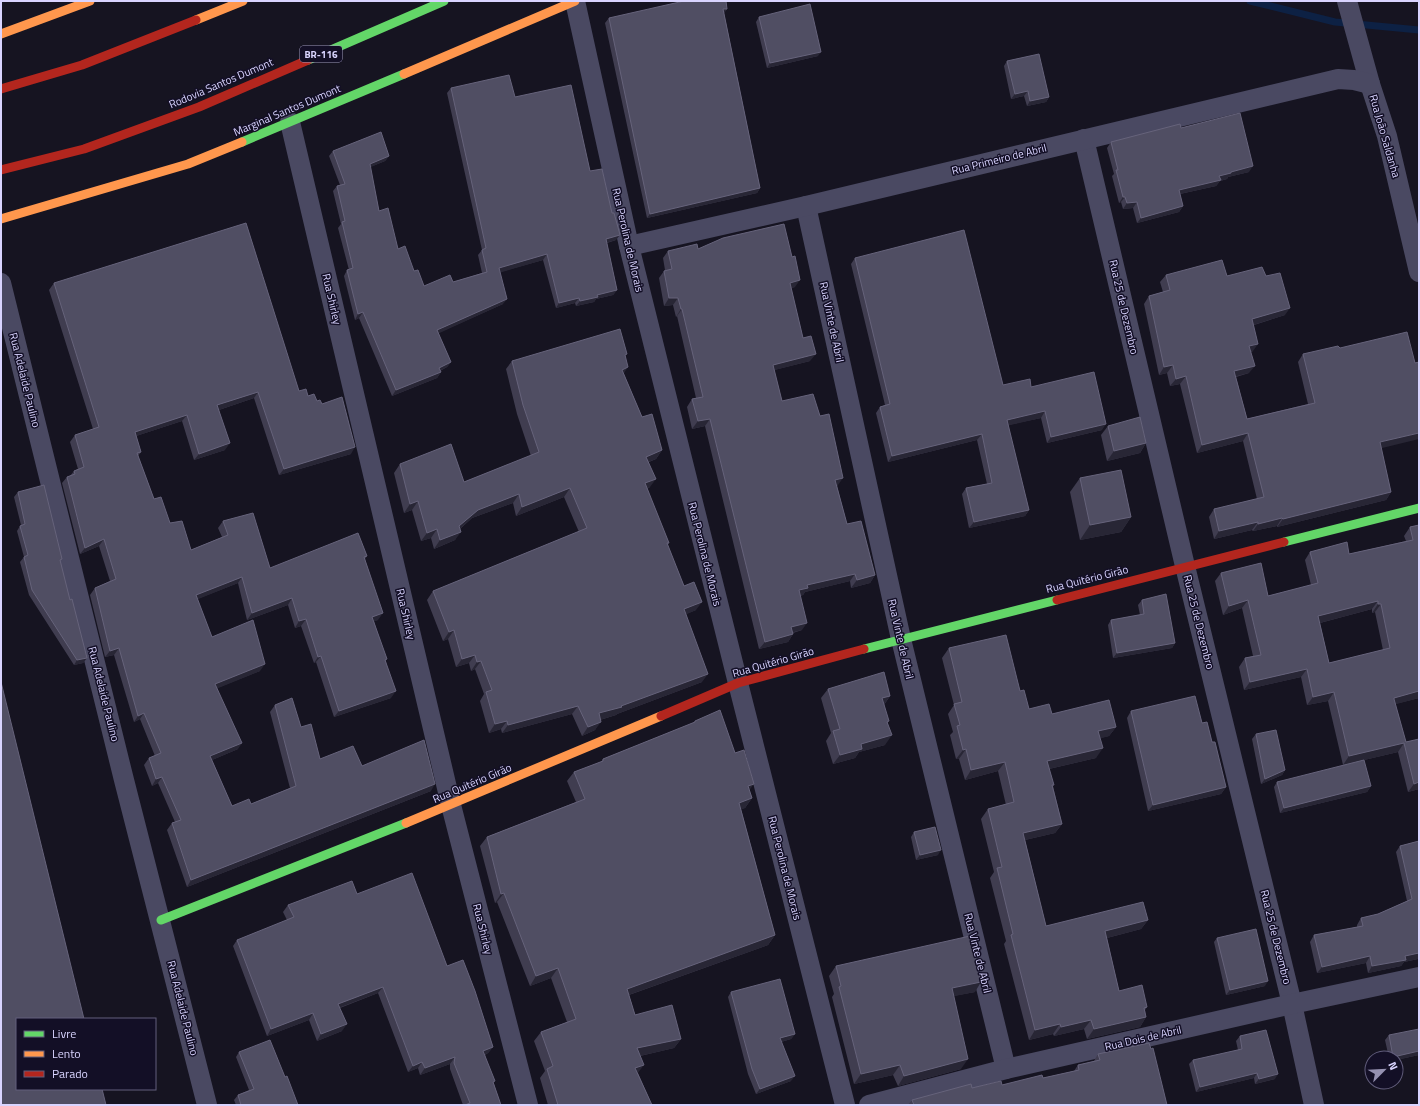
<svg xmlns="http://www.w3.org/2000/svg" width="1420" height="1106" font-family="'Titillium Web',sans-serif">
	<rect width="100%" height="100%" fill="#161421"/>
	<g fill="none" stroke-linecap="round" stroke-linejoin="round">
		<polyline stroke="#0d2144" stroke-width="7" points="1250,1 1335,22 1419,30"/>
		<g stroke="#4a4962" stroke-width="20">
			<polyline points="575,1 629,246 738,683 845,1105"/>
			<polyline points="1347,1 1370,84 1387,136 1419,272"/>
			<polyline points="290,122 451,805 528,1105"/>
			<polyline points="1084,139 1185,566 1292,1004 1314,1105"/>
			<polyline points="806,206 901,639 1006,1069"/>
			<polyline points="629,246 806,206 1338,79 1354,80 1370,84"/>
			<polyline points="1,283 124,780 207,1105"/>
			<polyline points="869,1105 1006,1069 1292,1004 1419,977"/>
		</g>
		<g stroke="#63d668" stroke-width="9">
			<polyline points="308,60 444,1"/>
			<polyline points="242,142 404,74"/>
			<polyline points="1284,542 1419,508"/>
			<polyline points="864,649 1057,600"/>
			<polyline points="161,920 406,823"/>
		</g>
		<g stroke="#ff974d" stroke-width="9">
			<polyline points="196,20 243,1"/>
			<polyline points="1,34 90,1"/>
			<polyline points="404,74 575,1"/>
			<polyline points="1,219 188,164 242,142"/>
			<polyline points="406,823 661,716"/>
		</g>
		<g stroke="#b3261e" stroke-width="9">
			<polyline points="1,89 82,65 196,20"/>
			<polyline points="1,170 84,149 199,107 308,60"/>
			<polyline points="1057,600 1284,542"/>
			<polyline points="661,716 738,683 864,649"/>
		</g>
	</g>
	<g fill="#403d50" fill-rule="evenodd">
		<polygon points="727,9 724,13 760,188 757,193 647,218 605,23 609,18"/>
		<polygon points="759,17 818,56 767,68 756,22"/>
		<polygon points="1007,61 1049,97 1046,102 1027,106 1024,96 1011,99 1004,66"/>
		<polygon points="451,88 515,97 590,171 616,240 607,243 617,290 613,295 596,299 594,302 576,306 575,303 556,308 543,260 500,272 503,304 438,333 451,362 447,367 440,371 441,372 437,378 392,396 359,318 355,320 344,276 347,270 349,270 338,228 341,224 333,191 337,186 340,185 329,156 333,151 389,156 385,161 370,167 379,211 398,249 424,286 453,282 482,273 478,255 482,250 447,93"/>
		<polygon points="1181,128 1249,172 1228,177 1227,179 1220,181 1216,186 1180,194 1183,206 1179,212 1137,223 1133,208 1123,209 1121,202 1119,203 1112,176 1114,174 1107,148 1111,142"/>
		<polygon points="698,249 795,287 791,288 803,338 810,361 774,370 782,401 838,485 837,486 847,524 875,575 870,583 851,588 850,581 805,592 803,595 800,596 802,630 793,633 793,634 788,642 759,649 705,426 692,429 687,407 692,399 696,398 677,316 676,317 673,305 664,306 659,278 664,271 665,270 663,258 668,251"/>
		<polygon points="855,258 1003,385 1031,387 1102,430 1047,443 1041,418 1008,425 1029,510 1025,516 969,528 962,494 966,488 987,484 977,440 888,462 876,413 880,407 885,405 851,264"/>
		<polygon points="1166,275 1227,276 1285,315 1254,325 1253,351 1251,352 1249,373 1236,377 1247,419 1308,404 1298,362 1303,354 1381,448 1391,492 1386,500 1277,527 1277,526 1253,531 1252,530 1214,539 1209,517 1214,509 1257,499 1243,441 1197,453 1180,384 1170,386 1167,373 1159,375 1144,304 1149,296 1163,292 1160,282"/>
		<polygon points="54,283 299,391 308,396 322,404 351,454 279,475 254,398 219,410 225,450 194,460 182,421 136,436 141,452 138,456 154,499 170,523 191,550 222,537 218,528 223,521 270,568 367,556 365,559 378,620 374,621 386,661 391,698 334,717 316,662 314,663 301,626 295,628 288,605 247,620 238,583 197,599 212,637 260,671 217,688 238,749 212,760 232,806 251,804 290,788 270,712 275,705 301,727 320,759 362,766 431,791 187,887 167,830 172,823 175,822 158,783 152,786 144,765 149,758 155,756 140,719 134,722 114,655 105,657 90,595 95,588 110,581 99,546 80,554 62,483 67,477 70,476 74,471 78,469 70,442 75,435 93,429 49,290"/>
		<polygon points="625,357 624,374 642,417 662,450 656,459 649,462 650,487 647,489 669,543 667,545 684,586 696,610 686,614 702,682 617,714 616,715 600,720 595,730 582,736 572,714 502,733 501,729 489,733 480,701 484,694 475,669 471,671 469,663 456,667 448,639 443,641 427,600 433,591 579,532 564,497 516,516 513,503 472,518 460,529 455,540 434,549 431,538 421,541 412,510 404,513 394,473 400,464 464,482 531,456 517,414 506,369 512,361"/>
		<polygon points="1108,426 1146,443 1140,453 1107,461 1101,435"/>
		<polygon points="1080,478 1131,517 1121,532 1080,540 1070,492"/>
		<polygon points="18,492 60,561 70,600 87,658 83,663 74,665 29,595 20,562 24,557 17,531 20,526 21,525 14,497"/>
		<path d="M1419 525V698L1395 704 1406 742 1419 739V789L1408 792 1398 752 1343 765 1328 701 1307 705 1301 677 1244 690 1239 667 1245 658 1253 656 1242 608 1223 615 1215 581 1221 573 1268 596 1311 585 1305 560 1310 552 1349 554 1406 541 1404 536 1410 527ZM1372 609V613L1375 612 1383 650 1329 663 1320 623Z"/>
		<polygon points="1142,600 1175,643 1172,648 1113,658 1108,625 1111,620 1140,615 1138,605"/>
		<polygon points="949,648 1020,691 1029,709 1052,714 1116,727 1109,736 1100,738 1096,758 1049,769 1054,785 1053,786 1062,824 1055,833 1025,840 1046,926 1148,920 1141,929 1107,938 1119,991 1147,1007 1145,1010 1146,1017 1140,1027 1087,1039 1084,1029 1054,1036 1053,1034 1029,1040 1004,944 1006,941 990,878 994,872 981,819 988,809 1006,805 998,771 965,780 959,759 956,759 950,735 953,732 948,714 954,705 942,658"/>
		<polygon points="828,689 890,696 884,705 888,723 885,745 859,752 855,758 833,764 826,741 831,733 821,698"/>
		<polygon points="1131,711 1212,742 1226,787 1221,794 1148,811 1127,718"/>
		<polygon points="695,721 749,790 752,798 745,808 741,809 775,935 768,945 629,995 635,1015 681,1039 674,1048 640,1056 638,1073 652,1105 548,1105 540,1078 545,1071 534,1041 541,1032 567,1022 551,978 530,986 497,902 495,903 480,846 487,837 576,802 567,781 574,772 601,762 603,759 693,723"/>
		<polygon points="1256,734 1285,770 1282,775 1261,784 1252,739"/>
		<polygon points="1277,782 1371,786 1367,792 1280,813 1274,787"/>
		<polygon points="914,832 938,855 916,860 911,837"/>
		<polygon points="1419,841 1418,959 1404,962 1401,966 1368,973 1366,963 1317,973 1310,942 1314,935 1357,927 1357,925 1361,918 1378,914 1407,901 1396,852 1400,846"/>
		<polygon points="357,894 447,966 493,1047 488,1053 485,1055 494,1084 501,1105 463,1105 450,1069 450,1064 420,1075 418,1068 408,1072 378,993 340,1008 342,1031 317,1041 309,1020 267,1036 233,946 237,940 287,920 283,912 288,905"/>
		<polygon points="1217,938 1265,986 1226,995 1214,942"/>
		<polygon points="836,966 975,992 953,996 961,1069 898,1086 893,1075 854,1084 832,997 834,994 829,976"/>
		<polygon points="731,992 795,1034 791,1039 781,1042 791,1081 756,1094 748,1074 728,997"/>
		<polygon points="1389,1035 1419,1055 1396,1060 1396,1058 1389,1058 1385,1040"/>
		<polygon points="1240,1036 1275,1079 1255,1084 1254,1078 1196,1092 1189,1064 1193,1060 1238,1050 1236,1041"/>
		<polygon points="1151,1049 1167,1105 908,1105 912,1100 972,1088 1002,1085 1043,1078 1074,1071 1078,1065 1094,1061 1098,1054"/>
		<polygon points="239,1052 285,1077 298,1105 236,1105 234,1100 238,1095 249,1090 236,1057"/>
	</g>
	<g fill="#282635">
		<polygon points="723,9 727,9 724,13"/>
		<polygon points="821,52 818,56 767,68 770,63"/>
		<polygon points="1028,91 1024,96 1011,99 1015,94"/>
		<polygon points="1049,97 1046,102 1027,106 1030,101"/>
		<polygon points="389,156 385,161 366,169 370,164"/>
		<polygon points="1253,166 1249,172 1228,177 1227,179 1220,181 1216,186 1175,195 1179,190 1219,176 1231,172"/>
		<polygon points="760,188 757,193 647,218 650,214"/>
		<polygon points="1123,197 1125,197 1121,202 1119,203"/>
		<polygon points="1137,202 1133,208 1123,209 1127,203"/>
		<polygon points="1183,206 1179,212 1137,223 1141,218"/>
		<polygon points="620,235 616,240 602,244 606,239"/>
		<polygon points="547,254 543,260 495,274 499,268"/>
		<polygon points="800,280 795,287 785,290 790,283"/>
		<polygon points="617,290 613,295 596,299 594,302 576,306 580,301 597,295"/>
		<polygon points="579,298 575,303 556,308 559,303"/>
		<polygon points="669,298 678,298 673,305 664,306"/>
		<polygon points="507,299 503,304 433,336 437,330"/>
		<polygon points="1290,308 1285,315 1247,327 1252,319"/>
		<polygon points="681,309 682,309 677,316 676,317"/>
		<polygon points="363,312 359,318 355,320 358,314"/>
		<polygon points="1258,344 1253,351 1244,354 1249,346"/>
		<polygon points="816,354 810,361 767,372 773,365"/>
		<polygon points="451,362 447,367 435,373 439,368"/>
		<polygon points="1173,365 1167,373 1159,375 1164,367"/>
		<polygon points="1255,366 1249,373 1229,378 1234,371"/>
		<polygon points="628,367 622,376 622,370"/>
		<polygon points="441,372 437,378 392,396 396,390"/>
		<polygon points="1186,376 1180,384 1170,386 1176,379"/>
		<polygon points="258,392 254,398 213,412 217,405"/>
		<polygon points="1045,411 1041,418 1002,427 1007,420"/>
		<polygon points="187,415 182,421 130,438 135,432"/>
		<polygon points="710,419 705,426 692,429 698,421"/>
		<polygon points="1106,424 1102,430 1047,443 1051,437"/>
		<polygon points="1248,433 1243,441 1197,453 1202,445"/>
		<polygon points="1419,433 1419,439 1374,450 1380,442"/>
		<polygon points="982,434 977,440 888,462 892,456"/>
		<polygon points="230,443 225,450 194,460 199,454"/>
		<polygon points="1146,443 1140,453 1107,461 1114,451"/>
		<polygon points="355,447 351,454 279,475 284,469"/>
		<polygon points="662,450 656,459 640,465 646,457"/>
		<polygon points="843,478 838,485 830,487 835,480"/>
		<polygon points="656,479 650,487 639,492 645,483"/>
		<polygon points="570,488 564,497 516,516 522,507"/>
		<polygon points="1391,492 1386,500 1277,527 1283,519"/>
		<polygon points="519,494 513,503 472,518 453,535 459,526 478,510"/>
		<polygon points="418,501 412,510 404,513 410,504"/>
		<polygon points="1029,510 1025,516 969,528 974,522"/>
		<polygon points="1131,517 1121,532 1080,540 1090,525"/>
		<polygon points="1282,518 1277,526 1253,531 1258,524"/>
		<polygon points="1258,522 1252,530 1214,539 1219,531"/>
		<polygon points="437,529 431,538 421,541 427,533"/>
		<polygon points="461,532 455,540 434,549 440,540"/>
		<polygon points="104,539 99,546 80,554 85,548"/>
		<polygon points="855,574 850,581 805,592 803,595 794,597 799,590 807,585"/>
		<polygon points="875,575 870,583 851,588 857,580"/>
		<polygon points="242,577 238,583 191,602 196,595"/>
		<polygon points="292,598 288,605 247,620 252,613"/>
		<polygon points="1248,600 1242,608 1223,615 1229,606"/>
		<polygon points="1378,601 1372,609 1312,625 1318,616"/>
		<polygon points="702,602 696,610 678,618 684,609"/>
		<polygon points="1378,604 1381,604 1375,612 1372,613"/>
		<polygon points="383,613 378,620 367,624 372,617"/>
		<polygon points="306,619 301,626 295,628 299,621"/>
		<polygon points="807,623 802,630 786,634 791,627"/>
		<polygon points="454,630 448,639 443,641 449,632"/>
		<polygon points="793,634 788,642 759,649 765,642"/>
		<polygon points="1175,643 1172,648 1113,658 1117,653"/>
		<polygon points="119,648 114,655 105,657 110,651"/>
		<polygon points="475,655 469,663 456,667 462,659"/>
		<polygon points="321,656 316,662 314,663 318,657"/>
		<polygon points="87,658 83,663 74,665 77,660"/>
		<polygon points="481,661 475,669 471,671 477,662"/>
		<polygon points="265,664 260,671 211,691 215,684"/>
		<polygon points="1307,669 1301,677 1244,690 1250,682"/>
		<polygon points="708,674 702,682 617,714 616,715 593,722 599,713"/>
		<polygon points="396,691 391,698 334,717 339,711"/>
		<polygon points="1419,691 1419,698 1389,706 1394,698"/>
		<polygon points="1334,692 1328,701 1307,705 1313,697"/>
		<polygon points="890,696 883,706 882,698"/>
		<polygon points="578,706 572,714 502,733 508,725"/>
		<polygon points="144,713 140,719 134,722 138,716"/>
		<polygon points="507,721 501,729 489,733 495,724"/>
		<polygon points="601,722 595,730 582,736 588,727"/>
		<polygon points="1116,727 1109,736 1092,741 1098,731"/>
		<polygon points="892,735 885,745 859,752 855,758 833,764 840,755 861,744"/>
		<polygon points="242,743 238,749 205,763 210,756"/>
		<polygon points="1404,743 1398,752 1343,765 1349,756"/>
		<polygon points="1103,748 1096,758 1040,771 1047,761"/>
		<polygon points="966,749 959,759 956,759 963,750"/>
		<polygon points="1005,762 998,771 965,780 971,770"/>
		<polygon points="1285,770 1282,775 1261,784 1265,779"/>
		<polygon points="162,777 158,783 152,786 156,779"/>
		<polygon points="1419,782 1419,789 1408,792 1414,784"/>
		<polygon points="435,784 431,791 187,887 191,880"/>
		<polygon points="754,784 747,793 748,786"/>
		<polygon points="1371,786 1367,792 1280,813 1284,808"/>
		<polygon points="1226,787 1221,794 1148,811 1153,805"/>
		<polygon points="752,798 745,808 733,812 739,803"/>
		<polygon points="1062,824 1055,833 1016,842 1023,833"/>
		<polygon points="941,850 938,855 916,860 920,855"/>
		<polygon points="504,893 497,902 495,903 501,894"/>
		<polygon points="1148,920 1141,929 1099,940 1105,931"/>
		<polygon points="775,935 768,945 620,998 627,989"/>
		<polygon points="1419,953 1419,958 1418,959 1404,962 1401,966 1368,973 1372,966 1405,956"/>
		<polygon points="1370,956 1366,963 1317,973 1322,967"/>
		<polygon points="558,968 551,978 530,986 536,976"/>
		<polygon points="1268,981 1265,986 1226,995 1230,990"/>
		<polygon points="981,982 975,992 945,998 952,988"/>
		<polygon points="383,987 378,993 333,1010 338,1004"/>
		<polygon points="313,1013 309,1020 267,1036 271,1029"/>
		<polygon points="1146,1017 1140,1027 1087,1039 1094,1029"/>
		<polygon points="1091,1020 1084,1029 1054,1036 1061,1027"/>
		<polygon points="347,1024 342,1031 317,1041 321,1034"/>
		<polygon points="1060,1024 1053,1034 1029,1040 1035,1030"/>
		<polygon points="795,1034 791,1039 777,1043 780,1038"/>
		<polygon points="681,1039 674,1048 631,1058 637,1048"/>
		<polygon points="493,1047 488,1053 478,1058 483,1051"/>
		<polygon points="1419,1051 1419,1055 1396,1060 1396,1058 1392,1058 1393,1057"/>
		<polygon points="455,1057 450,1064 420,1075 425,1068"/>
		<polygon points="968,1059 961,1069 898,1086 904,1076"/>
		<polygon points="422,1062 418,1068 408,1072 413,1066"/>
		<polygon points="644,1065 637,1074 635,1068"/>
		<polygon points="900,1065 893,1075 854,1084 861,1074"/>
		<polygon points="1257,1073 1254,1078 1196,1092 1200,1087"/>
		<polygon points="1278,1074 1275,1079 1255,1084 1259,1079"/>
		<polygon points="795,1076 791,1081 756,1094 760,1089"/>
	</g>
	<g fill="#504e63" stroke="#66637b" fill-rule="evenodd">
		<polygon points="684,1 726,1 727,9 723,9 760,188 650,214 609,18"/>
		<polygon points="810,4 821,52 770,63 759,17"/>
		<polygon points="1039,54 1049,97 1030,101 1028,91 1015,94 1007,61"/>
		<polygon points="509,75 515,97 571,85 590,171 602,169 612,213 614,213 619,231 620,235 606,239 617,290 597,295 598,297 580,301 579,298 559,303 547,254 499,268 507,299 437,330 451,362 439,368 441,372 396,390 363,312 358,314 347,270 353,268 342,222 345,221 337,186 345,184 333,151 381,132 389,156 370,164 379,211 388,208 398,249 405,246 414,271 418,270 424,286 450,275 453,282 487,272 482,250 486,248 451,88"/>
		<polygon points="1240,113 1253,166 1231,172 1231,173 1219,176 1221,180 1179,190 1183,206 1141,218 1137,202 1127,203 1125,197 1123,197 1116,170 1118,170 1111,142 1180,124 1181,128"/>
		<polygon points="246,223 299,391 306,389 308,396 314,394 317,401 320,400 322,404 342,397 355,447 284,469 258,392 217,405 230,443 199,454 187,415 135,432 141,452 137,453 154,499 161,497 170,523 182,521 191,550 228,535 223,521 253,513 270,568 358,533 367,556 364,557 383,613 372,617 387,659 385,660 396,691 339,711 321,656 318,657 306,619 299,621 292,598 252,613 242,577 196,595 212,637 253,620 265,664 215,684 242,743 210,756 232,806 249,799 251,804 296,786 275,705 292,698 301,727 311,724 320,759 353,746 362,766 424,740 435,784 191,880 172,823 181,820 162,777 156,779 149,758 161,753 144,713 138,716 119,648 110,651 95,588 116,579 104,539 85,548 67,477 75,474 74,471 84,467 75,435 99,427 54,283"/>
		<polygon points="784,224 792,257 795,256 800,280 790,283 803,338 811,336 816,354 773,365 782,401 813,394 820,416 829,414 843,478 835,480 847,524 861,521 875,575 857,580 855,574 807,585 808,588 799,590 807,623 791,627 793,634 765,642 710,419 698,421 692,399 703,397 682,309 681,309 678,298 669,298 664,271 672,269 668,251 697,244 698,249 723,238"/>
		<polygon points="964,230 1003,385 1030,379 1031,387 1094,372 1106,424 1051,437 1045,411 1007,420 1029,510 974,522 966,488 992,483 982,434 892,456 880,407 890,404 855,258"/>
		<polygon points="1222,260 1227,276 1262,267 1266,276 1280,273 1290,308 1252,319 1258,344 1249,346 1255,366 1234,371 1247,419 1315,403 1303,354 1338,346 1340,348 1407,332 1415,363 1419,362 1419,433 1380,442 1391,492 1283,519 1282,518 1258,524 1258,522 1219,531 1214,509 1264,497 1248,433 1202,445 1186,376 1176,379 1173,365 1164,367 1149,296 1170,290 1166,275"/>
		<polygon points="620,329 627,354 625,355 628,367 622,370 642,417 652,414 662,450 646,457 656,479 645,483 669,543 667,543 684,586 694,582 702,602 684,609 708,674 621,706 622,707 599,713 601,722 588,727 578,706 508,725 507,721 495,724 486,692 492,690 481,661 477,662 475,655 462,659 454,630 449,632 433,591 587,528 570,488 522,507 519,494 478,510 459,526 461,532 440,540 437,529 427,533 418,501 410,504 400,464 451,444 464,482 539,452 523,405 512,361"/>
		<polygon points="1140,417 1146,443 1114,451 1108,426"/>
		<polygon points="1121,470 1131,517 1090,525 1080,478"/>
		<polygon points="44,485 62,559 60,560 70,600 72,599 87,658 77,660 32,590 24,557 28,555 20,526 25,524 18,492"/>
		<path d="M1419 525V691L1394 698V699L1406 742 1419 739V782L1414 784 1404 743 1349 756 1334 692 1313 697 1307 669 1250 682 1245 658 1261 655 1248 600 1229 606 1221 573 1261 563 1268 596 1318 583 1310 552 1347 542 1349 554 1413 540 1410 527ZM1378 601V604H1381L1390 648 1329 663 1318 616Z"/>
		<polygon points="1166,594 1175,643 1117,653 1111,620 1144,614 1142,600"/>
		<polygon points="1006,635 1020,691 1024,690 1029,709 1049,704 1052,714 1109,700 1116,727 1098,731 1103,748 1047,761 1054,785 1052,785 1062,824 1023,833 1046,926 1143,902 1148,920 1105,931 1119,991 1142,985 1147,1007 1144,1008 1146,1017 1094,1029 1091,1020 1061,1027 1060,1024 1035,1030 1011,935 1013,934 997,868 1002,867 988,809 1014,802 1005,762 971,770 966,749 963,750 957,726 960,725 954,704 962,702 949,648"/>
		<polygon points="884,672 890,696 882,698 889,721 887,722 892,735 861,744 862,749 840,755 833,731 840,729 828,689"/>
		<polygon points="1,682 84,1019 17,1019 17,1089 102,1089 106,1105 1,1105"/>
		<polygon points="1195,696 1202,723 1207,722 1212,742 1215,742 1226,787 1153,805 1131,711"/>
		<polygon points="720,710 735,753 744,750 754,784 748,786 752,798 739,803 775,935 627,989 635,1015 672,1005 681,1039 637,1048 644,1065 635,1068 652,1105 558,1105 547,1069 553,1066 541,1032 576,1019 558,968 536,976 504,893 501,894 487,837 585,799 574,772 603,761 603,759 695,722 695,721"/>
		<polygon points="1276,730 1285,770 1265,779 1256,734"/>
		<polygon points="1364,760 1371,786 1284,808 1277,782"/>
		<polygon points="935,827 941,850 920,855 914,832"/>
		<polygon points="1419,841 1419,953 1405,956 1406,960 1372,966 1370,956 1322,967 1314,935 1363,926 1361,918 1378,914 1412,899 1400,846"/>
		<polygon points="412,873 447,966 463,960 475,991 493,1047 483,1051 495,1081 493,1082 501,1105 465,1105 470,1103 454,1063 455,1057 425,1068 422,1062 413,1066 383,987 338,1004 347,1024 321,1034 313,1013 271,1029 237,940 294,917 288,905 352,881 357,894"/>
		<polygon points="1256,929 1268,981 1230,990 1217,938"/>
		<polygon points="970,936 981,982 952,988 968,1059 904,1076 900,1065 861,1074 839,987 841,986 836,966"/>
		<polygon points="780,979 795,1034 780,1038 795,1076 760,1089 752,1069 731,992"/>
		<polygon points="1419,1029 1419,1051 1393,1057 1389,1035"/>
		<polygon points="1266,1030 1278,1074 1259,1079 1257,1073 1200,1087 1193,1060 1242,1049 1240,1036"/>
		<polygon points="270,1040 285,1077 287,1076 298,1105 241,1105 238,1095 254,1089 239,1052"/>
		<polygon points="1149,1043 1151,1049 1153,1048 1167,1105 914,1105 912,1100 971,1084 972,1088 1001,1081 1002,1085 1042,1075 1043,1078 1079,1070 1078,1065 1100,1060 1098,1054"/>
	</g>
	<g text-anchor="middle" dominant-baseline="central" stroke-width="3" stroke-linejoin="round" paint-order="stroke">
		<rect fill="#130f26" stroke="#9e99be" stroke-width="1" x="300" y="46" width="42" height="16" rx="3"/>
		<g font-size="10" font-weight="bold" fill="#d9d4ff">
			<text x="321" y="54">BR-116</text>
		</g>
		<g font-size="11" fill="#d9d4ff" stroke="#130f26">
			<text transform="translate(221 83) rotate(-23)">Rodovia Santos Dumont</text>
			<text transform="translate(287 110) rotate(-23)">Marginal Santos Dumont</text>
			<text transform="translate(1385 136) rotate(74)">Rua João Saldanha</text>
			<text transform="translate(999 159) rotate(-14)">Rua Primeiro de Abril</text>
			<text transform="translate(628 240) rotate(77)">Rua Perolina de Morais</text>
			<text transform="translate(332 299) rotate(77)">Rua Shirley</text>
			<text transform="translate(1124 307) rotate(77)">Rua 25 de Dezembro</text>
			<text transform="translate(832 322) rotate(78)">Rua Vinte de Abril</text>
			<text transform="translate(25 380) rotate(76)">Rua Adelaide Paulino</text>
			<text transform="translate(705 554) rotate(76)">Rua Perolina de Morais</text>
			<text transform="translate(1087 579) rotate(-14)">Rua Quitério Girão</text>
			<text transform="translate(406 614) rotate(77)">Rua Shirley</text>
			<text transform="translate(1199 622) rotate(76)">Rua 25 de Dezembro</text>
			<text transform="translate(901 639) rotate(77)">Rua Vinte de Abril</text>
			<text transform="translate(773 662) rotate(-16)">Rua Quitério Girão</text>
			<text transform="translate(104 694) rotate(76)">Rua Adelaide Paulino</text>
			<text transform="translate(472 783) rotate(-23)">Rua Quitério Girão</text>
			<text transform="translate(785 868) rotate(76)">Rua Perolina de Morais</text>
			<text transform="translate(483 929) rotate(76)">Rua Shirley</text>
			<text transform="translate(1276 937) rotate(76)">Rua 25 de Dezembro</text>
			<text transform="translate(978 953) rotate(76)">Rua Vinte de Abril</text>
			<text transform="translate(183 1008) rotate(76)">Rua Adelaide Paulino</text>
			<text transform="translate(1143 1038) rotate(-13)">Rua Dois de Abril</text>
		</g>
	</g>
	<rect width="1420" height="1106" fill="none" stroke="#d9d4ff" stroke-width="4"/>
	<rect x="16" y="1018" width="140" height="72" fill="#130f26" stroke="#625e7d"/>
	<rect x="24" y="1031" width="20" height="6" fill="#63d668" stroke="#625e7d"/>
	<text x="52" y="1038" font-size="12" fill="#d9d4ff">Livre</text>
	<rect x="24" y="1051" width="20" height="6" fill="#ff974d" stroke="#625e7d"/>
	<text x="52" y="1058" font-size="12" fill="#d9d4ff">Lento</text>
	<rect x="24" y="1071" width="20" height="6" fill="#b3261e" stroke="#625e7d"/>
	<text x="52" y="1078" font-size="12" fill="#d9d4ff">Parado</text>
	<g transform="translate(1384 1070) rotate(66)"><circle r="19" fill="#130f26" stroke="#625e7d"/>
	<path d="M0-3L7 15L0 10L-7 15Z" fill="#9591b1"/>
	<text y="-6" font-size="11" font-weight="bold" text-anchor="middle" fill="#d9d4ff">N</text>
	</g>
</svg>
